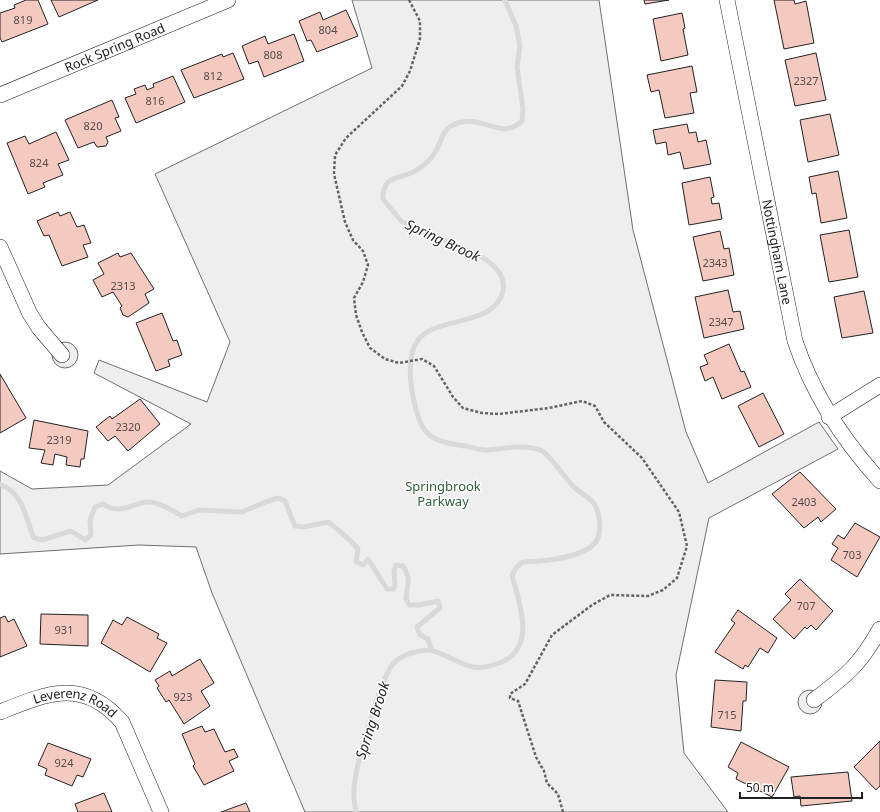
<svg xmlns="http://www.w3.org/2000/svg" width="880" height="812" font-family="'Noto Sans',sans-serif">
	<rect width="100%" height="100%" fill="#fff"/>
	<g fill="#eee" stroke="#6f6f6f">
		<polygon points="352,0 599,0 633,230 686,432 708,483 819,422 838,449 709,518 676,675 684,753 728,812 305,812 212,593 196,547 139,545 0,554 0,471 32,489 108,485 191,424 94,373 99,360 207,402 230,342 155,174 372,68"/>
		<circle cx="65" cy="355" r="13"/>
		<circle cx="810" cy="702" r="12"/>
	</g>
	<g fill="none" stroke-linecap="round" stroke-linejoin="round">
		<g stroke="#d9d9d9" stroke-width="5">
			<path d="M0 484C24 494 25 517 34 538L42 540 71 531 85 540 91 535 90 520 95 507 103 504C122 517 132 501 151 502 163 504 171 510 182 516L199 510 242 512 268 501 278 498 285 501 295 526 304 527 328 522C338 530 351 539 358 549L356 562 363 565 368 559 387 589H393L395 586 394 571 396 565 403 566C412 581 407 583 406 599L409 605H419L438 601 440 608 417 627 420 635 428 639 431 649"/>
			<path d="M356 812C355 805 353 798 354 791 354 769 380 680 393 664 402 654 415 651 428 650 436 649 461 665 473 667 482 669 494 665 502 662 537 646 519 603 512 575 514 571 517 566 521 563 525 561 534 562 539 561 554 560 589 555 597 540 602 530 600 515 595 505 590 497 578 492 572 485 564 477 549 453 540 450 522 444 503 449 485 450 479 450 471 447 465 446 445 443 426 441 419 419 412 399 404 358 418 340 436 316 495 327 503 291 506 275 494 265 482 257L401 221 383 199C383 175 397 180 413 172 418 170 424 165 428 161 445 147 436 127 462 122 485 117 502 140 522 121L523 109 517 67 520 45 516 26 505 0"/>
		</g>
	</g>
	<g fill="#f3c9c0" stroke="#222">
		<polygon points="26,0 38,0 48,24 2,42 0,38 0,13 15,8 14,5"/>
		<polygon points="51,0 98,0 59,17"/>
		<polygon points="644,0 669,0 645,4"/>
		<polygon points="774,0 794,0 795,4 806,1 814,43 784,49"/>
		<polygon points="346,10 358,36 317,52 311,40 307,41 299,21 320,12 323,20"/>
		<polygon points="682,13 685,28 683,29 688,55 661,61 653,19"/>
		<polygon points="294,34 304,61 264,77 258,61 249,64 242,46 265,36 268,44"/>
		<polygon points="233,53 244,79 194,98 181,70 222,54 223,57"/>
		<polygon points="816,53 826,100 795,106 785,60"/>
		<polygon points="692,66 697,92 690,93 694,113 665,118 659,90 651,92 647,75"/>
		<polygon points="173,76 185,102 136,123 125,98 136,94 134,89 145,85 147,90 154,87 153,84"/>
		<polygon points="112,100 119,117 115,118 121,131 106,137 108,142 106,146 97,147 94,142 78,148 65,120"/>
		<polygon points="830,114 839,155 808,162 800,120"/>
		<polygon points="687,124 689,133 696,132 698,142 706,140 711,164 684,169 680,152 668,155 666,142 656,144 653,130"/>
		<polygon points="56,132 69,160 58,164 63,175 43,183 45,187 28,194 7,143 25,136 29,144"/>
		<polygon points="838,171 847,218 821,223 816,193 812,194 809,177"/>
		<polygon points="710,177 714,197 711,198 712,204 719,203 722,219 689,225 682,183"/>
		<polygon points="58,212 60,216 70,212 77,227 84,225 91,243 83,245 88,257 62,266 49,235 44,236 37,221"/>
		<polygon points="849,230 858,277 829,282 820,235"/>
		<polygon points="720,231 724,249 729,248 734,275 703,281 693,237"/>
		<polygon points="118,253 120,257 131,253 154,289 145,294 149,303 128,317 123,315 120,308 122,306 113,292 102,297 93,280 104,274 98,263"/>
		<polygon points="728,290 733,312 740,311 744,329 704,338 695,297"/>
		<polygon points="864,291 873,333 842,338 834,297"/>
		<polygon points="162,313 173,341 177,340 182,355 168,360 170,366 156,371 136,323"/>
		<polygon points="729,344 741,372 744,371 751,387 722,399 713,377 705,381 700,367 708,364 704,355"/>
		<polygon points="0,374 26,418 0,433"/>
		<polygon points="763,393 784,434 759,447 738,406"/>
		<polygon points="140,399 160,424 128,451 115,436 108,441 96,427 110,416 112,419"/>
		<polygon points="34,420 88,431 84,459 81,459 80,467 66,465 67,457 55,454 53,465 41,463 45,450 29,448"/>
		<polygon points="800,472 836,509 821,522 818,517 804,528 772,494"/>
		<polygon points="855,523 880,537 857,577 831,560 838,548 832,544 838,535 844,539"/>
		<polygon points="800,579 833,611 816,630 811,625 807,629 805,627 794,639 773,619 791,600 785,594"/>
		<polygon points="738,610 777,638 768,653 760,648 748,667 745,665 743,669 715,652 735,623 731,620"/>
		<polygon points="41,614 88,615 88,646 40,644"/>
		<polygon points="5,616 8,622 14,619 27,646 0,657 0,618"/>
		<polygon points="127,617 159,634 157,638 167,643 150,672 101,643 113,620 122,625"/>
		<polygon points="200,659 214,683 201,691 210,706 184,724 169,700 166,702 157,688 159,686 155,680 170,671 172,676"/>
		<polygon points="715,680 747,682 746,701 743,701 741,731 711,727"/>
		<polygon points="202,726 205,732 214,729 225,752 234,749 238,757 229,761 234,771 204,785 193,766 195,764 182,734"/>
		<polygon points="880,741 880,786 876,790 854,767"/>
		<polygon points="741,742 789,767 772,797 736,779 738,773 728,767"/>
		<polygon points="48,743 91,759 83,777 77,775 72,786 45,775 47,769 38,765"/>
		<polygon points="848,772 852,801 801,806 800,796 794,797 791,777"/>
		<polygon points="104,793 112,812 78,812 75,804"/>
		<polygon points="246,803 250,812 221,812"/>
	</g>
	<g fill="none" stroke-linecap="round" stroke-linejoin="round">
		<g stroke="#222" stroke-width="16">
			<g id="minor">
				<path id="s1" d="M727 0 795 341C813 395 842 439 880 481"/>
				<path id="s2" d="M0 95 228 0"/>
				<polyline points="0,247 30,314 39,328 62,355"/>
				<polyline points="829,417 880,385"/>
				<path d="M814 700C846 676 860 665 880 629"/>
				<path id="s3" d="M0 712C47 693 83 677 122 722L161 812"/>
			</g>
		</g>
		<polyline stroke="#646464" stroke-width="2.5" stroke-dasharray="3 2" stroke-linecap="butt" points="409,0 420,21 420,39 410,71 402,86 346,138 335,155 334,174 345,222 353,240 363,251 368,265 363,282 354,298 356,315 362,332 370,348 385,359 399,363 422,359 434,366 453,397 463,408 482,413 499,414 549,408 582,401 595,406 604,422 642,458 679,512 687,546 677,578 663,590 648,596 610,595 592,605 552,635 525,684 510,694 510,698 518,701 536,757 544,771 547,783 558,794 563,812"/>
		<use href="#minor" stroke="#fff" stroke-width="15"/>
	</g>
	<g text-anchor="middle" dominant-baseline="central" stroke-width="3" stroke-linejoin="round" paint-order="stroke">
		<g font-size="11" fill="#564c4a">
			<text x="23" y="19">819</text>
			<text x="328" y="29">804</text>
			<text x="273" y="54">808</text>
			<text x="213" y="75">812</text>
			<text x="806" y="80">2327</text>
			<text x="155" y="100">816</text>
			<text x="93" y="125">820</text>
			<text x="39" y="162">824</text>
			<text x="715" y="262">2343</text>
			<text x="123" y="285">2313</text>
			<text x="721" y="321">2347</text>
			<text x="128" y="426">2320</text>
			<text x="59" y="439">2319</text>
			<text x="804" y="501">2403</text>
			<text x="852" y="554">703</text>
			<text x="806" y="605">707</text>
			<text x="64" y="629">931</text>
			<text x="183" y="696">923</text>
			<text x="727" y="714">715</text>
			<text x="64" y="762">924</text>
		</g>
		<g font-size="13" fill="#222" stroke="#fff">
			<text stroke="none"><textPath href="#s2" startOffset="124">Rock Spring Road</textPath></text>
			<text stroke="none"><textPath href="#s1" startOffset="257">Nottingham Lane</textPath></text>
			<text stroke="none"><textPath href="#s3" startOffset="80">Leverenz Road</textPath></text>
		</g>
		<g font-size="13" fill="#2f5e38" stroke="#fff">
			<text x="443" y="486">Springbrook<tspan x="443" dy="15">Parkway</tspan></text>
		</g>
		<g font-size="14" font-style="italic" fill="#222" stroke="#fff">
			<text transform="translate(443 240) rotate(25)">Spring Brook</text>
			<text transform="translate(372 720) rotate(-72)">Spring Brook</text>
		</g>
	</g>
	<path d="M740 792v6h122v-6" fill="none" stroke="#222222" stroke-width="2"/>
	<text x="746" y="792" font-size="12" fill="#222222" stroke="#ffffff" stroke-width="3" paint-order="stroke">50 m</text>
</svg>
